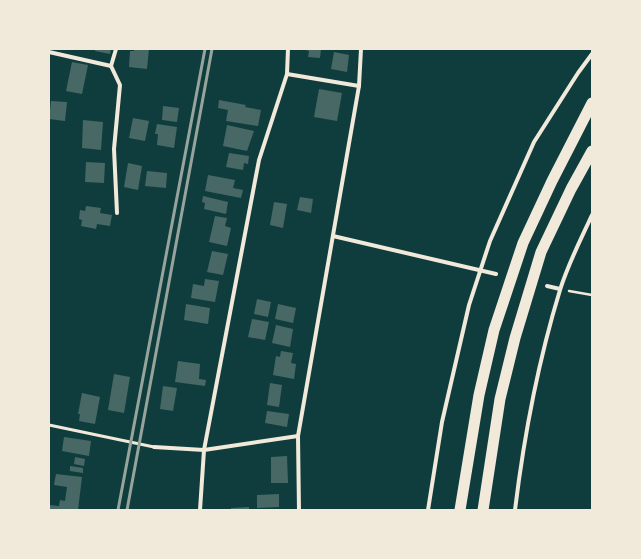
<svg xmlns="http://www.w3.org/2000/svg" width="641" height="559" font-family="'Fira Sans',sans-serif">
	<rect width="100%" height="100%" fill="#0f3d3e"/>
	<g fill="#486865">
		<polygon points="96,49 111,49 110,54 95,51"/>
		<polygon points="134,49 149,49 147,69 129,67 130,51 134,51"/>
		<polygon points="303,49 321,49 320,58 308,57 309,51"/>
		<polygon points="334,52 349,55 347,72 331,69"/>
		<polygon points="72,62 88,65 82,94 66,91"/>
		<polygon points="319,89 342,93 337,121 314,117"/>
		<polygon points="219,100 246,105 245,107 261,110 258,126 226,121 228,110 218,108"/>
		<polygon points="51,101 67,102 65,121 49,119"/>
		<polygon points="163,106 179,108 177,122 162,120"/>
		<polygon points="133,118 149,121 145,141 129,138"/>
		<polygon points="83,120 103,122 101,150 82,148"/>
		<polygon points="157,124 177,127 174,148 157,145 158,134 155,134"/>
		<polygon points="227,125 254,131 247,151 223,146"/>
		<polygon points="229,153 249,156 248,164 244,163 243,170 226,167"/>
		<polygon points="86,162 105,163 104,183 85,182"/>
		<polygon points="128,163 142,166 138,190 124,187"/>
		<polygon points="147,171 167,173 166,188 145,186"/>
		<polygon points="208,175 235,180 233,188 243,190 241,198 205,191"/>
		<polygon points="203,196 228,202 226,214 204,209 205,203 202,202"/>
		<polygon points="300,197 313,199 311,213 297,210"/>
		<polygon points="274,202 287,204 283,228 270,225"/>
		<polygon points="86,206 101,208 100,213 112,215 110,226 97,224 96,229 81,226 82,220 79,219 80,210 85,211"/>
		<polygon points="215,216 227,218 225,226 231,228 227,246 209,242"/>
		<polygon points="212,251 228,254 223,275 207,272"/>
		<polygon points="205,279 219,281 215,302 191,298 193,284 204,286"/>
		<polygon points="257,299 271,302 268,317 254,314"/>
		<polygon points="186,304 210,308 208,324 184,320"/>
		<polygon points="278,304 296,308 293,323 275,319"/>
		<polygon points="252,319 269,322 265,340 248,337"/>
		<polygon points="276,325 293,329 290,347 272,343"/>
		<polygon points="281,351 293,353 291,363 296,364 294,379 273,375 276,356 280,357"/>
		<polygon points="178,361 200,364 199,379 206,380 205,386 175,382"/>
		<polygon points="114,374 130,377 124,413 108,410"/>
		<polygon points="270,383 282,385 279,407 267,405"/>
		<polygon points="163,386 177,388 173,411 160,409"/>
		<polygon points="82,393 100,397 95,424 79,421 80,414 78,414"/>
		<polygon points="267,411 289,414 287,427 265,423"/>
		<polygon points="64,437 91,441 89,456 62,451"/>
		<polygon points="287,456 288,483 271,483 271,457"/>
		<polygon points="75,457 85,459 84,466 74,464"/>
		<polygon points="70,466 83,468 83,473 70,471"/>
		<polygon points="56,474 82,477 78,510 49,510 49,505 59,506 60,500 65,501 67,487 54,485"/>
		<polygon points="279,494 279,507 257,508 257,495"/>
		<polygon points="249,507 249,510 231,510 231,508"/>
	</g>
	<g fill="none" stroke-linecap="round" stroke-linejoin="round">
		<polyline stroke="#f1e9da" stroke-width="2.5" points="569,291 592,295"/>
		<polyline stroke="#f1e9da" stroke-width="3" points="49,425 154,447"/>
		<g stroke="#f1e9da" stroke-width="4">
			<polyline points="116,49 111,66 120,85 114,149 117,213"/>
			<polyline points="49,52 111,66"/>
			<polyline points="287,74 359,86"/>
			<polyline points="333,236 496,274"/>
			<polyline points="547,286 560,289"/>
			<polyline points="154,447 204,450 298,436"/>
			<polyline points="200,510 204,450 259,160 287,74 288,49"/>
			<polyline points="299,510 298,436 359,86 361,49"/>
			<polyline points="428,510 442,422 469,305 490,241 534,142 578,73 592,54"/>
			<path d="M515 510C524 436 538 362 560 290 568 264 581 239 592 215"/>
		</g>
		<g stroke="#f1e9da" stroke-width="11">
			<polyline points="460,510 479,395 494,330 523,243 552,181 592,103"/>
			<polyline points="483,510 500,399 515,338 541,252 571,189 592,151"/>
		</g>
		<g stroke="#97a49c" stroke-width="3">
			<polyline points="118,510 205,49"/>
			<polyline points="127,510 212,49"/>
		</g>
	</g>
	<rect width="641" height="559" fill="none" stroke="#f1e9da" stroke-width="100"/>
</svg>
